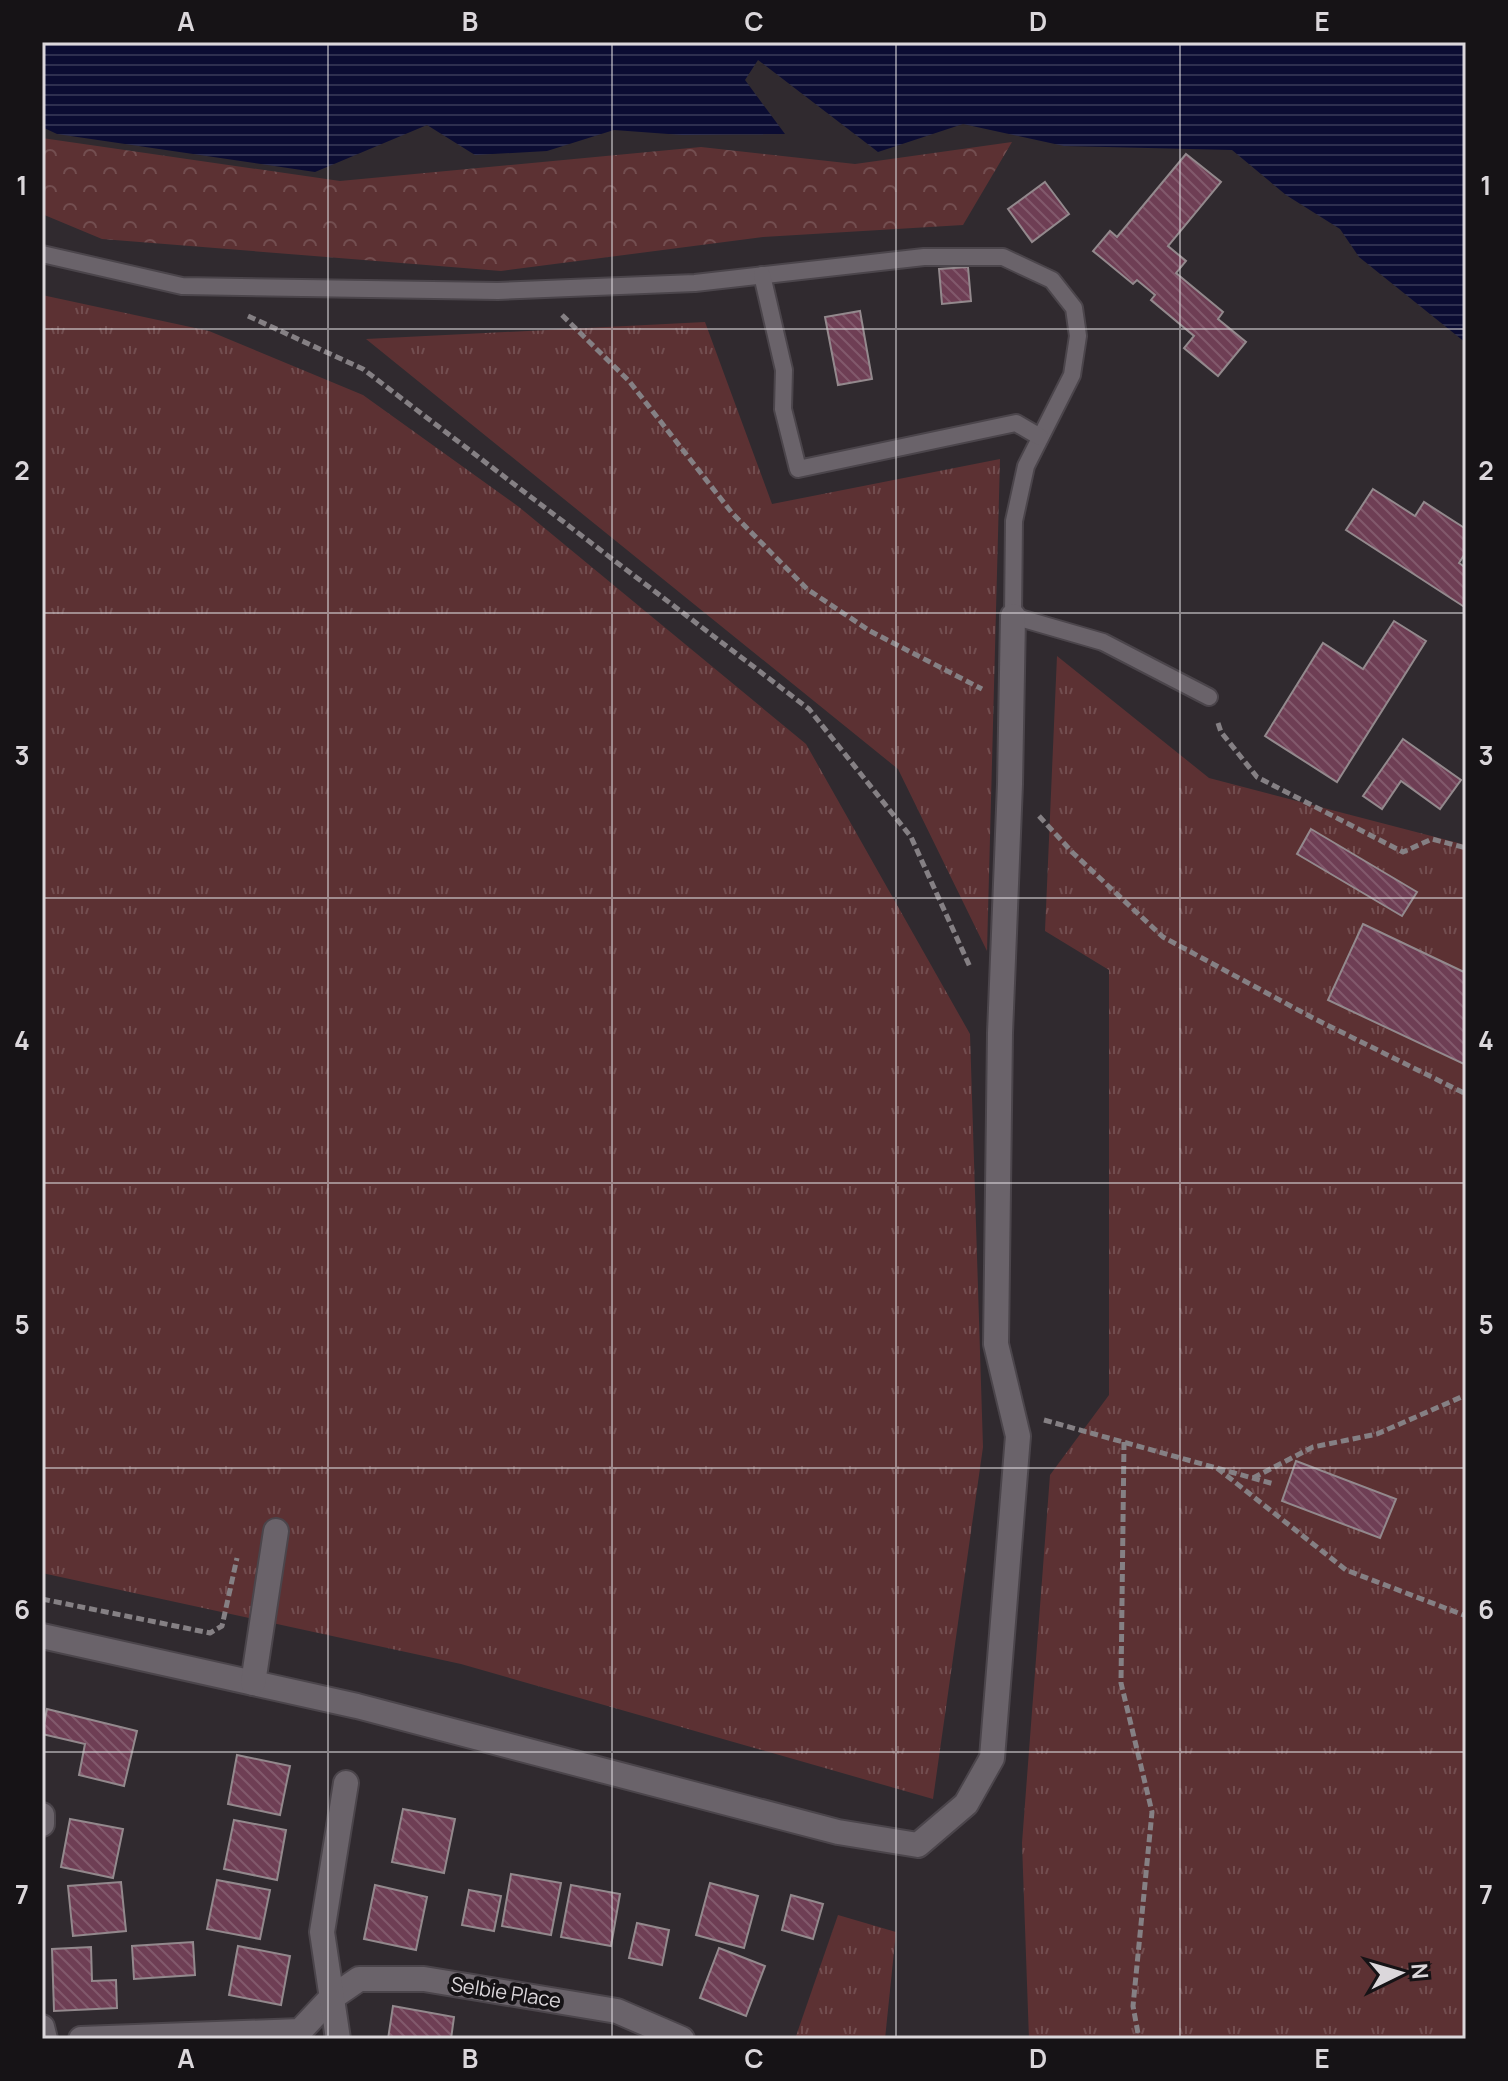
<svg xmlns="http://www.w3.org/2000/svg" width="1508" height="2081" font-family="Manrope,sans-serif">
	<defs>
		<pattern id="grass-tufts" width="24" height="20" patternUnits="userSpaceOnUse" patternTransform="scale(2)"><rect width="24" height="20" fill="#5c3133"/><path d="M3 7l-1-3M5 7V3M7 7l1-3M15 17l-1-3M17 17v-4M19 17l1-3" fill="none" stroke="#734e50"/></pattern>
		<pattern id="forest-crowns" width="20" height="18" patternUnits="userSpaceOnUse" patternTransform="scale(2)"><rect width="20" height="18" fill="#5c3133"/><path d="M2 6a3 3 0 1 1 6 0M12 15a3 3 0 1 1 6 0" fill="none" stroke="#734e50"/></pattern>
		<pattern id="water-rules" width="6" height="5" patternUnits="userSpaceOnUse" patternTransform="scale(2)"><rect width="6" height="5" fill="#0b0c32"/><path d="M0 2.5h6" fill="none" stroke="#2e2f4f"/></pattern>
		<pattern id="building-back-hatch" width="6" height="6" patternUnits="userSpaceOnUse" patternTransform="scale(2)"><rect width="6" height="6" fill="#6e3e54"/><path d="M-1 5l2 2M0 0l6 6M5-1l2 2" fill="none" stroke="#82596c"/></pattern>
	</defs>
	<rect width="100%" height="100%" fill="#302a2f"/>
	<g fill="url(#grass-tufts)">
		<polygon points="42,295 209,331 363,395 519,507 806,744 970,1034 983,1447 933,1799 461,1664 42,1573"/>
		<polygon points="705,322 772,504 1000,459 987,951 898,769 366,339"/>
		<polygon points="1057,656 1209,778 1466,845 1466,2039 1029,2039 1022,1843 1050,1475 1109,1395 1109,970 1045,931"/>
		<polygon points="838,1915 896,1932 885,2039 795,2039"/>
	</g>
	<polygon fill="url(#forest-crowns)" points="42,138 340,181 701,147 855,164 1012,142 963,225 763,237 501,271 102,239 42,214"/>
	<polygon fill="url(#water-rules)" points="42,42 1466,42 1466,343 1359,257 1340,229 1286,195 1232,150 1064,146 963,124 878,152 758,60 745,80 785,134 682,135 614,130 547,151 475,155 427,125 315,172 57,134 42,127"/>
	<g fill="url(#building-back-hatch)" stroke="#93898d" stroke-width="2">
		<polygon points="1186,154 1221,182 1168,246 1186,261 1176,273 1223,312 1218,319 1246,342 1218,376 1184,348 1194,336 1151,300 1155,295 1137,280 1133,284 1093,251 1110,231 1117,237"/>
		<polygon points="1045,182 1069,214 1032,242 1008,209"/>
		<polygon points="968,267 971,301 942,304 939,269"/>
		<polygon points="860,311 872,379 838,385 825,317"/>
		<polygon points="1373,489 1415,516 1424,502 1466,529 1466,552 1459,563 1466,568 1466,608 1346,530"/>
		<polygon points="1394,621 1426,641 1337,782 1265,736 1323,643 1363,669"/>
		<polygon points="1403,739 1461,780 1440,809 1401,781 1382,809 1363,796"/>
		<polygon points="1311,829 1417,892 1402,916 1297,854"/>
		<polygon points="1363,924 1466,973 1466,1065 1328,1000"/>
		<polygon points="1296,1461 1396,1499 1380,1538 1282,1501"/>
		<polygon points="47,1709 137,1731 124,1786 79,1775 85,1744 42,1734"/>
		<polygon points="237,1755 290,1766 280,1815 228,1804"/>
		<polygon points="403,1809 455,1819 444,1873 392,1862"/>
		<polygon points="70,1819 123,1829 113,1878 61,1867"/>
		<polygon points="234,1820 286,1830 277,1880 224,1869"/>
		<polygon points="511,1874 561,1883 551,1935 502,1926"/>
		<polygon points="217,1880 270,1890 260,1939 207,1929"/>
		<polygon points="121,1882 126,1931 73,1936 68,1886"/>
		<polygon points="710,1883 758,1896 744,1948 696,1935"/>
		<polygon points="375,1885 427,1897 416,1950 364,1939"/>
		<polygon points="571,1885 620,1894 611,1946 561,1937"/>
		<polygon points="469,1890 501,1896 494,1931 462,1925"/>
		<polygon points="791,1895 823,1904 813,1939 782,1930"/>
		<polygon points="637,1923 669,1930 662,1965 629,1958"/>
		<polygon points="193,1942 195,1975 134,1979 132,1946"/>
		<polygon points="238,1946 290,1956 281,2005 229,1995"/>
		<polygon points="91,1947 92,1981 116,1980 117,2008 54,2011 52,1949"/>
		<polygon points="719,1948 765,1966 746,2016 700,1998"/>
		<polygon points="393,2006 454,2017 451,2039 388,2039"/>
	</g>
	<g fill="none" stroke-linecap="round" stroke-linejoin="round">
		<g stroke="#4b454b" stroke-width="20">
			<g id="service">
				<polyline points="42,254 182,286 498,291 695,283 924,257 1003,257 1052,280 1074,308 1078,336 1072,375 1026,466 1014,521 1013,616 1103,642 1209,697"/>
				<polyline points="762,275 784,370 783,409 798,469 1016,423 1040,437"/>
			</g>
		</g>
		<g stroke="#4b454b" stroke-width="28">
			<g id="minor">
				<polyline points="42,1636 357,1706 838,1832 918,1845 966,1804 992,1758 1018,1436 996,1344 1000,1033 1010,784 1013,616"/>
				<polyline points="253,1683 276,1531"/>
				<polyline points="42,1815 42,1824"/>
				<polyline points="42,2027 45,2039"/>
				<polyline points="81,2039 300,2031 330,1999 359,1979 424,1979 617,2011 682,2039"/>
				<polyline points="338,2039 322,1932 346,1783"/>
			</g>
		</g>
		<g stroke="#858084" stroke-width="5" stroke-dasharray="8 4" stroke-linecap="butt">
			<polyline points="562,315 629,381 732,513 807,589 870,631 982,689"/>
			<polyline points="248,316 363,369 809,709 911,837 970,967"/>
			<polyline points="1218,723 1221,732 1257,777 1403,852 1432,839 1466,848"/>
			<polyline points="1039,816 1073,853 1163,937 1313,1018 1466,1094"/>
			<polyline points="1044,1420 1274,1484"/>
			<polyline points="1124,1442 1121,1683 1152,1812 1133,2006 1139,2039"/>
			<polyline points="1217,1468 1346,1570 1466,1616"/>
			<polyline points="1253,1478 1313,1447 1377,1434 1466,1395"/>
			<polyline points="42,1599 210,1633 222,1626 237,1558"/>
		</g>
		<use href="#service" stroke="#6a636a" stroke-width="16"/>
		<use href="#minor" stroke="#6a636a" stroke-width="24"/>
	</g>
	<path fill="none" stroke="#dbd7db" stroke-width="2" stroke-opacity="0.55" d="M328 42V2039M612 42V2039M896 42V2039M1180 42V2039M42 329H1466M42 613H1466M42 898H1466M42 1183H1466M42 1468H1466M42 1752H1466"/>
	<g text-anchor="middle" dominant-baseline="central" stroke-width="8" stroke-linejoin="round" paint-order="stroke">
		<g font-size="20" fill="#dbd7db" stroke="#161316">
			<text transform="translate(506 1992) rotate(9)">Selbie Place</text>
		</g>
	</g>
	<rect width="1508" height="2081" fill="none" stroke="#161316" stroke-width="88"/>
	<g transform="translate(1400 1973) rotate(85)" stroke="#161316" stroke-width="6" paint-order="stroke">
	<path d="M0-6L14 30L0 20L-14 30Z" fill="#dbd7db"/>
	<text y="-12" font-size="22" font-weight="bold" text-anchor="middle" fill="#dbd7db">N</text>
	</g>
	<rect x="44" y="44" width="1420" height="1993" fill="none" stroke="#dbd7db" stroke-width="3"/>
	<g font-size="26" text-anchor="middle" font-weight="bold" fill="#dbd7db">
		<text x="186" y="31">A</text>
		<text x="470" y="31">B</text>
		<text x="754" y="31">C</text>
		<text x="1038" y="31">D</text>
		<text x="1322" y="31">E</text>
		<text x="22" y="195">1</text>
		<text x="1486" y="195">1</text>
		<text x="22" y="480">2</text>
		<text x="1486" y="480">2</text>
		<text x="22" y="765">3</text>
		<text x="1486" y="765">3</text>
		<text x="22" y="1050">4</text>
		<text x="1486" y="1050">4</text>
		<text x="22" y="1334">5</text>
		<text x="1486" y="1334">5</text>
		<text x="22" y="1619">6</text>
		<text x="1486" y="1619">6</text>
		<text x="22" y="1904">7</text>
		<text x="1486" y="1904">7</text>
		<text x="186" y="2068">A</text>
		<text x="470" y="2068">B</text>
		<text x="754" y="2068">C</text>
		<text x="1038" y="2068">D</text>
		<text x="1322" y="2068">E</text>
	</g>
</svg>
